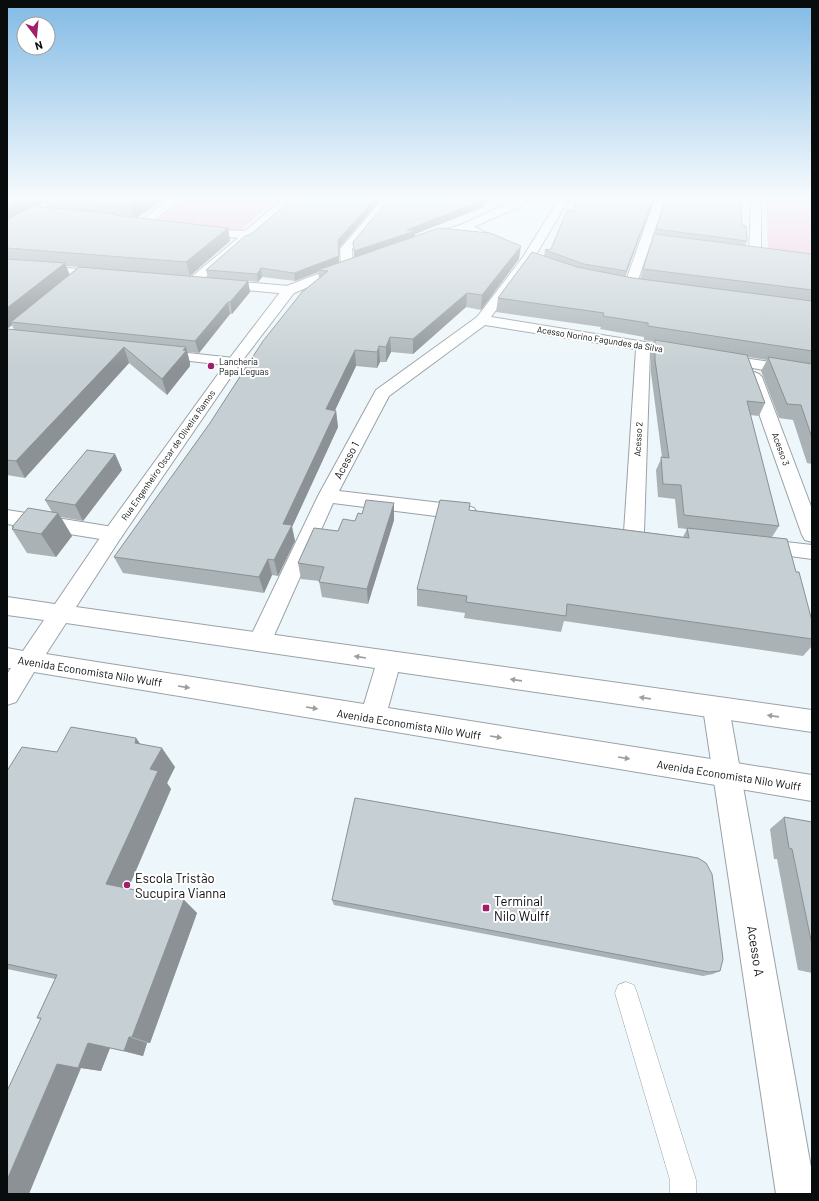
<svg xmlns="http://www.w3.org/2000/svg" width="819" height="1201" font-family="Barlow,sans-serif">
	<rect width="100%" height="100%" fill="#edf6fa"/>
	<g fill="#f5c4d9">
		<polygon points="185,199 276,199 238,233 151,224"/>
		<polygon points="766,199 812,200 812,258 768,253"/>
	</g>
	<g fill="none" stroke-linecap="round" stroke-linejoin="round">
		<g stroke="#9aa2a6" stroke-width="1">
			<polygon id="lane" points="626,982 634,985 637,993 696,1180 696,1194 670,1194 670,1180 615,993 618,985"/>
		</g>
		<g stroke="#9aa2a6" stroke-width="2">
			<g id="street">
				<polygon points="169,199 181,199 145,228 137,228 136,226 137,224"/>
				<polygon points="283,199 295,199 197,285 189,285 187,282 189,279 238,238 199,234 195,233 193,231 195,229 245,231"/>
				<polygon points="383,199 394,199 352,249 353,267 351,270 343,270 341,267 340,249"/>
				<polygon points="559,199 569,199 534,258 491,317 682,348 687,349 689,352 687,355 682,356 650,351 644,532 641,537 634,539 627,537 624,532 636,349 485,325 389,396 339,491 467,506 474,508 477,513 474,518 467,520 333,503 268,649 260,651 252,649 248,642 318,496 376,390 477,317 523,257"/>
				<polygon points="655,199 665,199 652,238 682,243 688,246 682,249 650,245 636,286 634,289 626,289 624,286"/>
				<polygon points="751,199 761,199 761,255 755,259 749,255"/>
				<polygon points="467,223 508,244 510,246 508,248 500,248 463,228 462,226 463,224"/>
				<polygon points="7,263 102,271 108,275 102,279 7,271"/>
				<polygon points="218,280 289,286 295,290 289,294 214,287 212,284 214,281"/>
				<polygon points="160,350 234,358 239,359 241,362 239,365 234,366 155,357 153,354 155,351"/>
				<polygon points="722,355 812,368 812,378 717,362 715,359 717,356"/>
				<polygon points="754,372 759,374 762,377 812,509 812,542 805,540 802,535 746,377 749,374"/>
				<polygon points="7,510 113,527 120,529 123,534 120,539 113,541 7,524"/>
				<polygon points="759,539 812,545 812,559 752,551 749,546 752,541"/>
				<polygon points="716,697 725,700 729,708 812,1173 812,1194 776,1194 703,708 707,700"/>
			</g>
		</g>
		<g stroke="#9aa2a6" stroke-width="2">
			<g id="secondary">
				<polygon points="517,199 527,199 524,205 471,228 428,242 422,239 424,237 463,224"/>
				<path d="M346 263 350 264 352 267 350 270 294 293 239 365 120 539 76 607 812 710V732L398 672 388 708 812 775V801L34 672 16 702 7 705V674L11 668H7V648L23 651 44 620 7 615V597L55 604 106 529 229 359 284 287ZM66 623 375 668 364 704 46 654Z"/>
			</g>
		</g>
		<use href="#lane" fill="#fff" fill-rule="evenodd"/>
		<use href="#street" fill="#fff" fill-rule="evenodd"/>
		<use href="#secondary" fill="#fff" fill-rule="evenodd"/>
	</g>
	<g fill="#aab2b5" fill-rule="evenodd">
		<path d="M7 199H165L136 218 228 228 230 241 190 276 208 278 206 270 256 230 292 199H381L339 248V262L354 257 389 199H489L484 207 415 234V236L519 259 481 310 466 307 413 354 391 352 386 362H380L377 368 356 366 335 410 336 411 338 427 292 527 295 541 278 576 272 575 264 593 123 573 114 557 319 278 318 272 295 281 262 277 258 282 248 281 250 292 232 314H230L199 353 187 352 190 363V366L167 395 129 363 25 478 7 475V329L14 330 12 325 7 329ZM45 202 48 208 37 207ZM66 266 79 267 70 275Z"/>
		<polygon points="654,199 625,277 640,279 643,269 656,229 742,225 747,241 745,246 812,254 812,464 807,463 793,420 779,418 761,371 767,360 748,357 765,403 759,416 750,415 779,526 772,537 796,572 812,621 812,646 803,656 564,621 561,632 464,618 465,613 417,606 417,589 470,510 683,537 687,529 678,528 675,499 658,497 656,470 662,457 651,373 651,353 655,342 644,340 644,337 600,329 601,327 496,312 498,298 544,256 545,250 551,249 573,211"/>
		<polygon points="115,454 122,470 83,521 61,517 72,536 56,557 27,553 12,529 13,528 12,527 52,512 45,500"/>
		<polygon points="394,520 368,604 322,597 319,581 301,579 298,563 338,531 355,521"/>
		<polygon points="136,738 140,744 175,767 167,783 171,789 128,889 184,900 197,913 150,1043 147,1043 143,1056 110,1048 101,1071 81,1068 40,1019 37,1018 55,979 7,969 7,771 57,752"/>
		<polygon points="784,817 812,822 812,973 798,970 777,859 774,859 770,829"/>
		<polygon points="332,900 720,971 713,974 703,976 334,905"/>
	</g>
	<g fill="#8b9194">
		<polygon points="23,199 44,199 45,202 7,226 7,209"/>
		<polygon points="140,199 165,199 134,219 130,206"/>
		<polygon points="375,199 381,199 339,248 339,264 318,270 318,272 295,281 294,273 338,240"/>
		<polygon points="485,199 489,199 484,207 415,234 415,238 354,259 354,251"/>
		<polygon points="653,199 654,199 624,279 626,271"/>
		<polygon points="228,228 230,241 190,276 186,262"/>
		<polygon points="521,246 519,259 481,310 482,295"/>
		<polygon points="65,263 71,278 11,322 12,325 7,329 7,308"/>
		<polygon points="261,268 262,277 258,282 257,274"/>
		<polygon points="248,281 250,292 232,314 230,302"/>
		<polygon points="467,293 466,307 413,354 413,339"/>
		<polygon points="228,302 230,314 199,353 195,341"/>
		<polygon points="390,337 391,352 386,362 386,347"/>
		<polygon points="379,346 380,362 377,368 377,352"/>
		<polygon points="124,347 129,363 25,478 16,461"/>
		<polygon points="186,347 190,363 190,366 167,395 162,379"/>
		<polygon points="355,350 356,366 328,425 326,409"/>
		<polygon points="336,411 338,427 292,527 295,541 278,576 274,560 283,524"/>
		<polygon points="115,454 122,470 83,521 75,505"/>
		<polygon points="394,503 394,520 368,604 367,589"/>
		<polygon points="58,513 72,536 56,557 41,534"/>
		<polygon points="268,559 272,575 264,593 259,577"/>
		<polygon points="136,738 150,758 135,743"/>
		<polygon points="162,748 175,767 167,783 171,789 124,898 106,884 150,769"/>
		<polygon points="184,900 197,913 150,1043 132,1037"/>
		<polygon points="129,1037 147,1043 143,1056 124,1051"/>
		<polygon points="88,1043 110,1048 101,1071 81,1068 29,1194 7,1194 7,1180 57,1064"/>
	</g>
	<g fill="#c6cfd3" stroke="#8b9194">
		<polygon points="7,199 23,199 7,209"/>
		<polygon points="52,199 140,199 130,206"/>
		<polygon points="292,199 375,199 338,240 339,256 294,273 261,268 257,274 206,270 245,236 249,235 256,230"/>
		<polygon points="389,199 485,199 407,230 415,231 354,251 353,242"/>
		<polygon points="578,199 653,199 626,271 584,264 545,250 551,249 567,210 573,211"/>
		<polygon points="666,199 741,199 742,225 746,226 747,241 656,229"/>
		<polygon points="32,206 116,214 114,215 228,228 186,262 7,248 7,220"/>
		<polygon points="439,228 490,233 521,246 482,295 467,293 413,339 390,337 386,347 379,346 377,352 355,350 326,409 336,411 283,524 292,525 274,560 268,559 259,577 114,557 210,423 263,341 302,292 328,271 318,270"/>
		<polygon points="654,234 812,254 812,290 643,269"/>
		<polygon points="532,252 577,267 633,278 812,301 812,351 648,326 648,323 603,316 604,313 498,298"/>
		<polygon points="7,259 65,263 7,308"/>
		<polygon points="79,267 248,281 230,302 228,302 195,341 11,322"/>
		<polygon points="7,329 186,347 183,350 186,351 162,379 124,347 16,461 7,460"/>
		<polygon points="655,340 747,355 765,403 747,401 779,526 684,515 681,485 663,484 661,457 669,458 655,360"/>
		<polygon points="768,357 812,364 812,438 801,405 787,404"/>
		<polygon points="87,450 115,454 75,505 45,500"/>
		<polygon points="366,500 394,503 367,589 319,582 324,567 298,563 314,528 338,531 343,519 355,521 358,513 362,514"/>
		<polygon points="440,500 470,503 469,510 689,538 687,528 787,539 796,572 799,572 812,621 812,639 567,604 566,616 466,602 467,596 417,589"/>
		<polygon points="28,508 58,513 41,534 12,529 14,527 12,527"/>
		<polygon points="71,727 136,738 135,743 162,748 150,769 158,771 106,884 184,900 132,1037 129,1037 124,1051 88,1043 78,1068 57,1064 7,1180 7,1091 41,1018 37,1018 57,975 7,964 7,771 22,747 57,752"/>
		<polygon points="355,798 698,858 706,863 712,874 723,959 720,971 709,972 332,900"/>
		<polygon points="784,817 812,822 812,945 792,849 789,848"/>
	</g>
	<defs><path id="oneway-solid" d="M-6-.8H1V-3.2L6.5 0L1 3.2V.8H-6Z"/></defs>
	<g fill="#9d9e9e">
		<use href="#oneway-solid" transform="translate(360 657) rotate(-171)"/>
		<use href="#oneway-solid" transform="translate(516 680) rotate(-172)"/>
		<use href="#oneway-solid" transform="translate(184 687) rotate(9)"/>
		<use href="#oneway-solid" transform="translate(645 698) rotate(-172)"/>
		<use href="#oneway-solid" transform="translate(312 708) rotate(9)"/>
		<use href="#oneway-solid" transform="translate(773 716) rotate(-172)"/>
		<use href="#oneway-solid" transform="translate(496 737) rotate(9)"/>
		<use href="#oneway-solid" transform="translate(624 758) rotate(9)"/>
	</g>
	<linearGradient id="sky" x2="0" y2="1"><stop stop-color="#82bae5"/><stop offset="0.54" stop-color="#f7fbfd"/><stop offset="1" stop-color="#f7fbfd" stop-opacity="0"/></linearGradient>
	<rect width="819" height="368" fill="url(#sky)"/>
	<g fill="#a21d6b" stroke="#fff" stroke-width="1.5">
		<circle cx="211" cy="366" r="4"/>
		<circle cx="127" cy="885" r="4"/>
		<rect x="482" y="904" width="8" height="8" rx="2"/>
	</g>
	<g text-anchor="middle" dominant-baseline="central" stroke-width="4" stroke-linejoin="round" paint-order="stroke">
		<g font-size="9" fill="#090c0d" stroke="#fff">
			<text transform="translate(600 339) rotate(9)">Acesso Norino Fagundes da Silva</text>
			<text transform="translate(638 439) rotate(-87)">Acesso 2</text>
			<text transform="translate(781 449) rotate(70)">Acesso 3</text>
			<text transform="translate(168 455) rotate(-55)">Rua Engenheiro Oscar de Oliveira Ramos</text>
		</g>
		<g font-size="9" fill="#090c0d" stroke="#fff" text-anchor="start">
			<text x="219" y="361">Lancheria<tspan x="219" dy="10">Papa Leguas</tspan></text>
		</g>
		<g font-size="11" fill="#090c0d" stroke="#fff">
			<text transform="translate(346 460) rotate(-62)">Acesso 1</text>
			<text transform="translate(90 671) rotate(9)">Avenida Economista Nilo Wulff</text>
			<text transform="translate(409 724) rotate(9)">Avenida Economista Nilo Wulff</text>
			<text transform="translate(729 775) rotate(9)">Avenida Economista Nilo Wulff</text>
		</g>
		<g font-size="13" fill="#090c0d" stroke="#fff" text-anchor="start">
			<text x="135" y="878">Escola Tristão<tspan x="135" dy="15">Sucupira Vianna</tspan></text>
			<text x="494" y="901">Terminal<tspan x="494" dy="15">Nilo Wulff</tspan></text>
		</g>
		<g font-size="13" fill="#090c0d" stroke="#fff">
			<text transform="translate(756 951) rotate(81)">Acesso A</text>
		</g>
	</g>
	<rect width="819" height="1201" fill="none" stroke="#090c0d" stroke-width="16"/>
	<g transform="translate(36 36) rotate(164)"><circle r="19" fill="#ffffff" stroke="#9d9e9e"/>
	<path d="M0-3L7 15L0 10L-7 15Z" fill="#a21d6b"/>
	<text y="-6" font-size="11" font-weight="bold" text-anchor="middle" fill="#090c0d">N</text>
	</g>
</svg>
